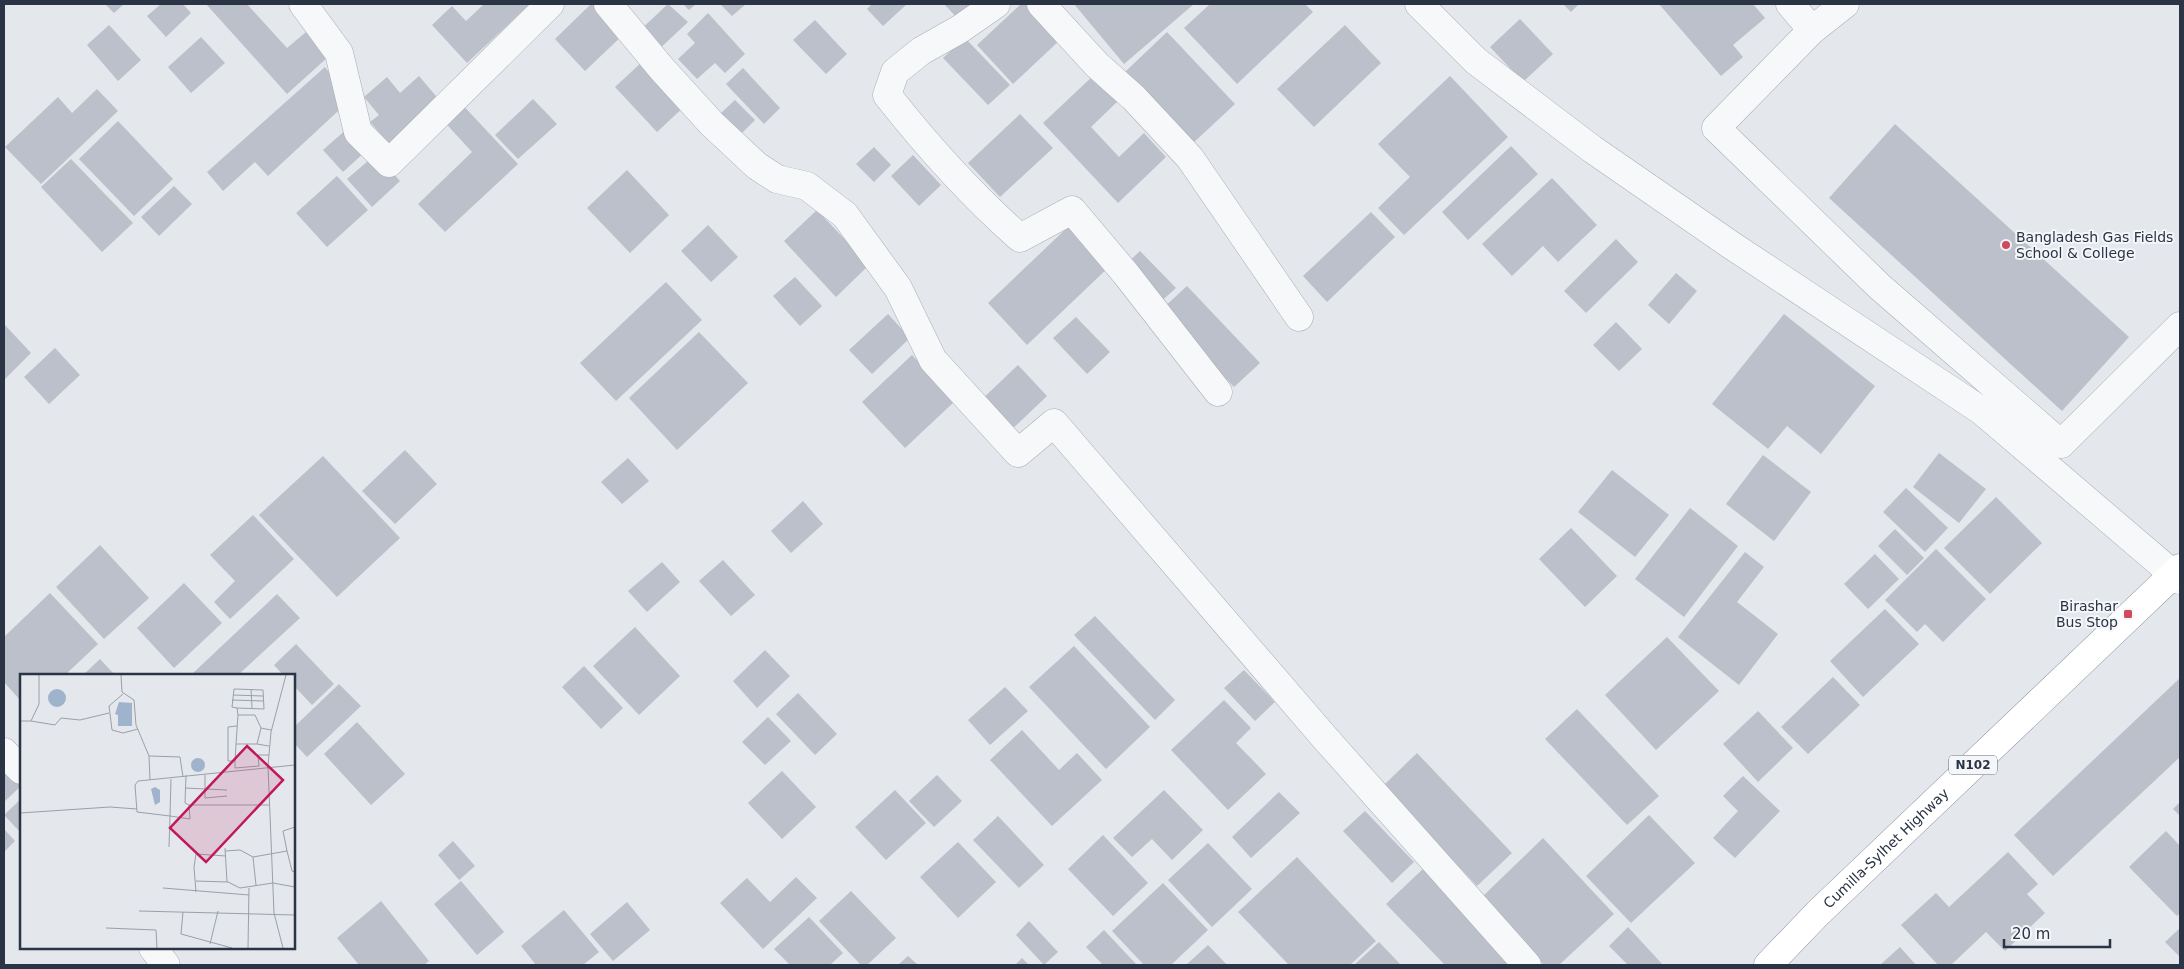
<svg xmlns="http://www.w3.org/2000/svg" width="2184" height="969" font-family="'DejaVu Sans',sans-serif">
	<rect width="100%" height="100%" fill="#e4e7ec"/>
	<g fill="#bbc0ca">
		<polygon points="105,4 124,4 114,13"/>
		<polygon points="161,4 183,4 191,13 166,37 147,16"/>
		<polygon points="206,4 247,4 287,48 306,32 328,57 287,94"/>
		<polygon points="484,4 530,4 467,63 432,25 452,6 466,21"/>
		<polygon points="591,4 600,4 626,32 585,71 555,39"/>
		<polygon points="668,4 688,22 656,52 637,33"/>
		<polygon points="683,4 696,4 689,10"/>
		<polygon points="720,4 746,4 732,16"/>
		<polygon points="872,4 907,4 883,26 867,9"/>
		<polygon points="944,4 980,4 961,22"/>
		<polygon points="1021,4 1028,4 1061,39 1013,84 977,45"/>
		<polygon points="1074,4 1194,4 1124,64"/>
		<polygon points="1210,4 1305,4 1313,12 1237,84 1184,28"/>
		<polygon points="1563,4 1579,4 1571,12"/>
		<polygon points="1659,4 1753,4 1765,18 1733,45 1743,57 1721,76"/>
		<polygon points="708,13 745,54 725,73 715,63 697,79 678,59 695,43 687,34"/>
		<polygon points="1520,19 1553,54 1523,82 1490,47"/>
		<polygon points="815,20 847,54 826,74 793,40"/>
		<polygon points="109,25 141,60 118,81 87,45"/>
		<polygon points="1345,25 1381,63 1314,127 1277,89"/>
		<polygon points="1167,32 1235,104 1192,144 1125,72"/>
		<polygon points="201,37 225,63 191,93 168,67"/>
		<polygon points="965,38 1010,85 988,105 943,58"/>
		<polygon points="643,61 686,105 657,132 615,87"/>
		<polygon points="325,67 350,100 268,176 255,162 223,191 207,172"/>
		<polygon points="743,68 780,108 764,124 726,84"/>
		<polygon points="1095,74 1119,100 1091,127 1119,157 1144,133 1166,157 1118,203 1043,123"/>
		<polygon points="419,76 441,102 391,146 370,122 379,115 364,97 387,77 400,93"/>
		<polygon points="1450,76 1508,137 1404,235 1378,208 1410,177 1378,144"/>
		<polygon points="97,89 118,111 41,184 5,147 58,97 72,113"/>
		<polygon points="457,99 518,164 445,232 418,204 472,152 439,116"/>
		<polygon points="533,99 557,124 518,159 495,135"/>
		<polygon points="735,100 755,120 739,136 719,115"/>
		<polygon points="1020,114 1053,148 1000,197 968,163"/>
		<polygon points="118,121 173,179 134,216 79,159"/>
		<polygon points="1895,124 2129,337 2062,411 1829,198"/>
		<polygon points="348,128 367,150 343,172 323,150"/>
		<polygon points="1511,146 1538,174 1468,240 1442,212"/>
		<polygon points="874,147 891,165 874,182 856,164"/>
		<polygon points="376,154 400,181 372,207 347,179"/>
		<polygon points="913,155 941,185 919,206 891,176"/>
		<polygon points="71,159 133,223 102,252 41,187"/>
		<polygon points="627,170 669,215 630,253 587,208"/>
		<polygon points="337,176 368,210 327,247 296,213"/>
		<polygon points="1552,178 1597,225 1558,262 1543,246 1512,276 1482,244"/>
		<polygon points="174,186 192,204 159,236 141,217"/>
		<polygon points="817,210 869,265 836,297 784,241"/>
		<polygon points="1371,212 1395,237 1327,302 1303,276"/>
		<polygon points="1071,224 1111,265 1027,345 988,303"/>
		<polygon points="708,225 738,257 711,282 681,251"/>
		<polygon points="1616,239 1638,262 1586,313 1564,291"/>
		<polygon points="1140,251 1176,288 1157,305 1122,268"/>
		<polygon points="1676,273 1697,291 1669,324 1648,305"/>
		<polygon points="795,277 822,306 800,326 773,296"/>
		<polygon points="666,282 702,320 616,401 580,363"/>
		<polygon points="1187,286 1260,363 1234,387 1161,310"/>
		<polygon points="888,314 910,338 872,374 849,350"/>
		<polygon points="1784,314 1875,386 1821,454 1787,426 1768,449 1712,404"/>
		<polygon points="1076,317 1110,352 1087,374 1053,338"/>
		<polygon points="1616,322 1642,349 1619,371 1593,345"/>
		<polygon points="4,324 31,353 4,380"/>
		<polygon points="699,332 748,383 677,450 629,398"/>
		<polygon points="55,348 80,375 49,404 24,377"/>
		<polygon points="912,355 955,401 905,448 862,402"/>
		<polygon points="1018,365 1047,396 1007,434 978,403"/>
		<polygon points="405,450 437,484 395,524 362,491"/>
		<polygon points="1939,453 1986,489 1959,523 1913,487"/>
		<polygon points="1763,455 1811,492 1774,541 1726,504"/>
		<polygon points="323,456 400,538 337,597 259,515"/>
		<polygon points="628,458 649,481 622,504 601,482"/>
		<polygon points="1612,470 1669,515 1635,557 1578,512"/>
		<polygon points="1906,488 1948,528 1925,552 1883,512"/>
		<polygon points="1996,497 2042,543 1990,594 1944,548"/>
		<polygon points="803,501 823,524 791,553 771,531"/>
		<polygon points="1690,508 1738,546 1684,617 1635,579"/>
		<polygon points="253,515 294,559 230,619 214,602 235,581 210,555"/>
		<polygon points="1571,528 1617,576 1585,607 1539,559"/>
		<polygon points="1895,529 1924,558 1907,575 1878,546"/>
		<polygon points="100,545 149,598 104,639 56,587"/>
		<polygon points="1936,549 1986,599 1943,642 1925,624 1917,632 1885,600"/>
		<polygon points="1745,552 1764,567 1737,602 1778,634 1739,685 1678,637"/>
		<polygon points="1875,554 1899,579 1868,609 1844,584"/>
		<polygon points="723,560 755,595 731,616 699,581"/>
		<polygon points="662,562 680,582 647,612 628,591"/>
		<polygon points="184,583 222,623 174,668 137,628"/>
		<polygon points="50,593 98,644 65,675 21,675 21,701 4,682 4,637"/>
		<polygon points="277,594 300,618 238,675 191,675"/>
		<polygon points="1885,609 1919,644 1863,697 1830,661"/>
		<polygon points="1095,616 1175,700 1155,720 1074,635"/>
		<polygon points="635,627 680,676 639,715 593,666"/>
		<polygon points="1667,637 1719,691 1656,750 1605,695"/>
		<polygon points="296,644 334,684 312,705 294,686 294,675 283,675 274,665"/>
		<polygon points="1074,646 1150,727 1106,769 1029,687"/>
		<polygon points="765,650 790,676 757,708 733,681"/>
		<polygon points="100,659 115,675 83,675"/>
		<polygon points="584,666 623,708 601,729 562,687"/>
		<polygon points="1244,670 1275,702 1255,721 1224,688"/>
		<polygon points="1833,677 1860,705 1808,754 1781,727"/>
		<polygon points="2180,678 2180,757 2053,876 2014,835"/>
		<polygon points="339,684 361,706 307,757 294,743 294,727"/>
		<polygon points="1005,687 1028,711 990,745 968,720"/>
		<polygon points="798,693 837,734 815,755 776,714"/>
		<polygon points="1224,700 1251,728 1236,743 1266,774 1228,810 1171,750"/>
		<polygon points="1577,709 1659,796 1627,825 1545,739"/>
		<polygon points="1758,711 1793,748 1758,782 1723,744"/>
		<polygon points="768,717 791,741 765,765 742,742"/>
		<polygon points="357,722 405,774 371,805 324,754"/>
		<polygon points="1022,730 1059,770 1077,753 1102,780 1052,826 990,760"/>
		<polygon points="1417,753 1512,853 1477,886 1383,786"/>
		<polygon points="4,767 21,786 4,802"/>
		<polygon points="782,771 816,807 782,839 748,803"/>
		<polygon points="937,775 962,801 934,827 909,801"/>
		<polygon points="1743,776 1780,811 1735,858 1713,838 1738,811 1723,796"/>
		<polygon points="895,790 926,823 886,860 855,827"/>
		<polygon points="1164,790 1203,830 1172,860 1152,839 1132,857 1113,838"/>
		<polygon points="1279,792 1300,813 1251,858 1232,837"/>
		<polygon points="21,799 21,833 4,815"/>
		<polygon points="2180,802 2180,816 2173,809"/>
		<polygon points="1365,811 1414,862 1392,883 1343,831"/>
		<polygon points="1649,815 1695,863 1631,923 1586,876"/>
		<polygon points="998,816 1044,865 1019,888 973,840"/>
		<polygon points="4,829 15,841 4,852"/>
		<polygon points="2166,831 2180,846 2180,913 2177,916 2129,867"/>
		<polygon points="1103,835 1148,883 1113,916 1068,869"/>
		<polygon points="1543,838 1614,914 1559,965 1544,965 1480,899"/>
		<polygon points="453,841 475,866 459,880 438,855"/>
		<polygon points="958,842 996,882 958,918 920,877"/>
		<polygon points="1208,843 1252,889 1212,927 1168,880"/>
		<polygon points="2008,852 2038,884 2027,894 2045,913 2005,951 1986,932 1951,965 1938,965 1901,925 1936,893 1949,907"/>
		<polygon points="1297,857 1376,941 1350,965 1289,965 1238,912"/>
		<polygon points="1425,867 1518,965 1445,965 1386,904"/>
		<polygon points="796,877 817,898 763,949 720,903 747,878 770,902"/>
		<polygon points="461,881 504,932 477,955 434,904"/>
		<polygon points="1163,883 1208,930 1171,965 1144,965 1112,931"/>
		<polygon points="851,891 896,938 867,965 861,965 819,921"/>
		<polygon points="381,901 429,961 424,965 359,965 337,938"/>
		<polygon points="627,902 650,930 613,961 590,934"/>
		<polygon points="564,910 599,952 583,965 536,965 521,946"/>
		<polygon points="809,917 843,953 830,965 790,965 774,949"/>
		<polygon points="1029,921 1058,952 1044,965 1016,935"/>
		<polygon points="1628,927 1663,965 1628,965 1609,946"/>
		<polygon points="2180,928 2180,957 2165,942"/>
		<polygon points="1104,930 1137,965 1103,965 1086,947"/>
		<polygon points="1379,942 1401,965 1354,965"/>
		<polygon points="1208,945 1227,965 1186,965"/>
		<polygon points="1900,947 1916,965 1880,965"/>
		<polygon points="908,956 918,965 898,965"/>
		<polygon points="1022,958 1029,965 1015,965"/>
	</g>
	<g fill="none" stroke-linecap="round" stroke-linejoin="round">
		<g stroke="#a9aeb7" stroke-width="29">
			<g id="street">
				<polyline points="303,4 339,53 358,132 389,163 550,4"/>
				<polyline points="608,4 662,69 712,124 757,166 777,179 807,186 845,215 898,288 933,360 1018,453 1054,423 1325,738 1527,965"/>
				<path d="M996 4 960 29 921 51 895 72 887 95C928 147 970 194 1020 238L1072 210 1126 274 1218 392"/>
				<polyline points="1041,4 1097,65 1134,98 1190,158 1299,317"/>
				<polyline points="1419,4 1476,61 1592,149 1731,245 1982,411 2180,580"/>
				<polyline points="1790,4 1812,30 1845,4"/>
				<polyline points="1812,30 1716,128 1880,287 2061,444 2180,326"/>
				<polyline points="4,752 21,770"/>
				<polyline points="153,948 166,965"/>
			</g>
		</g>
		<g stroke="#8b94a3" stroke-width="29">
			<g id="highway">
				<path id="s1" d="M1768 965 1818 913 2180 568"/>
			</g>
		</g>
		<use href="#street" stroke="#f7f8fa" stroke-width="28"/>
		<use href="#highway" stroke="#fff" stroke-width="28"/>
	</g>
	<g fill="#d1495b" stroke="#f4f6f9" stroke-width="2">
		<circle cx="2006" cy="245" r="5"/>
		<rect x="2123" y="609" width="10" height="10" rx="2.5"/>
	</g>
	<g text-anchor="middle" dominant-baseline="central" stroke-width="4" stroke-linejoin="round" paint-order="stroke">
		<rect fill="#f4f6f9" stroke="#676e7b" stroke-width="1" x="1949" y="755.5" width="48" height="19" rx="4"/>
		<g font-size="12" font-weight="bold" fill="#2b3445">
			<text x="1973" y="765">N102</text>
		</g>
		<g font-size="14" fill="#2b3445" stroke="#f4f6f9" text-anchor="start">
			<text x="2016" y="237">Bangladesh Gas Fields<tspan x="2016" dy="16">School &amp; College</tspan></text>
			<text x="2118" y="606" text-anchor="end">Birashar<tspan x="2118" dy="16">Bus Stop</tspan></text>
		</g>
		<g font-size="14" fill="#2b3445" stroke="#f4f6f9">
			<text stroke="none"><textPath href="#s1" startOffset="166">Cumilla-Sylhet Highway</textPath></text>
		</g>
	</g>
	<g transform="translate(20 674)">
		<rect width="275" height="275" fill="#e4e7ec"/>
		<path d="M28 24a9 9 0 1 1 18 0a9 9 0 1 1-18 0ZM99 28 112 29V52H98V41L95 40ZM171 91a7 7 0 1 1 14 0a7 7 0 1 1-14 0ZM135 113 140 116V128L135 131 131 115Z" fill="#9fb4cc"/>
		<path fill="none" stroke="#9a9fa9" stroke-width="1" d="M101 1 102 18 114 26 116 51 129 82 130 106M231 15 232 34M103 20 89 32 92 56 103 59 118 55M213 21 243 22M212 26 243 27M217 34 212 33 214 15 243 16 244 35 217 34 218 41H235L241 54 251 56M218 41 216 70H237M0 47H11L19 30V1M11 47 35 51 41 44 60 46 89 39M241 54 237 70 249 72M216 70 215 87H208V53L217 52M129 82 160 83 163 103M215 87V94L239 92 238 81H249M185 101V124L207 122M151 105 150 142 170 145 169 131 165 129 166 101M165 114 207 116M169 131H249M0 139 90 133 117 135M149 173 150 142 117 138 115 111 118 107 275 91M205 174 207 208M205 177 220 176 233 183 236 211M267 177 272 197 275 198M233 183 267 177 263 157 275 153M176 207 208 208 220 214 253 209 275 213M143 214 229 221M176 218 174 193 176 180 206 182M119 237 275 241M163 238 161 260 212 274M86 254 136 256 137 274M190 270 198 237M228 274 229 214M263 274 254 239 248 92 251 58 266 1"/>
		<path fill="#c2185b" fill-opacity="0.15" stroke="#c2185b" stroke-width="2.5" d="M227 72 263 106 186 188 150 154Z"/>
		<rect width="275" height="275" fill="none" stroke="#2b3445" stroke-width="2.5"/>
	</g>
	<rect width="2184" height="969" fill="none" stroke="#2b3445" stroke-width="10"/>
	<path d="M2004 939v8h106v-8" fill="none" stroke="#2b3445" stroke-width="2.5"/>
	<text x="2012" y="939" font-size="15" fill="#2b3445" stroke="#f4f6f9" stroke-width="4" paint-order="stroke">20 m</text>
</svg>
